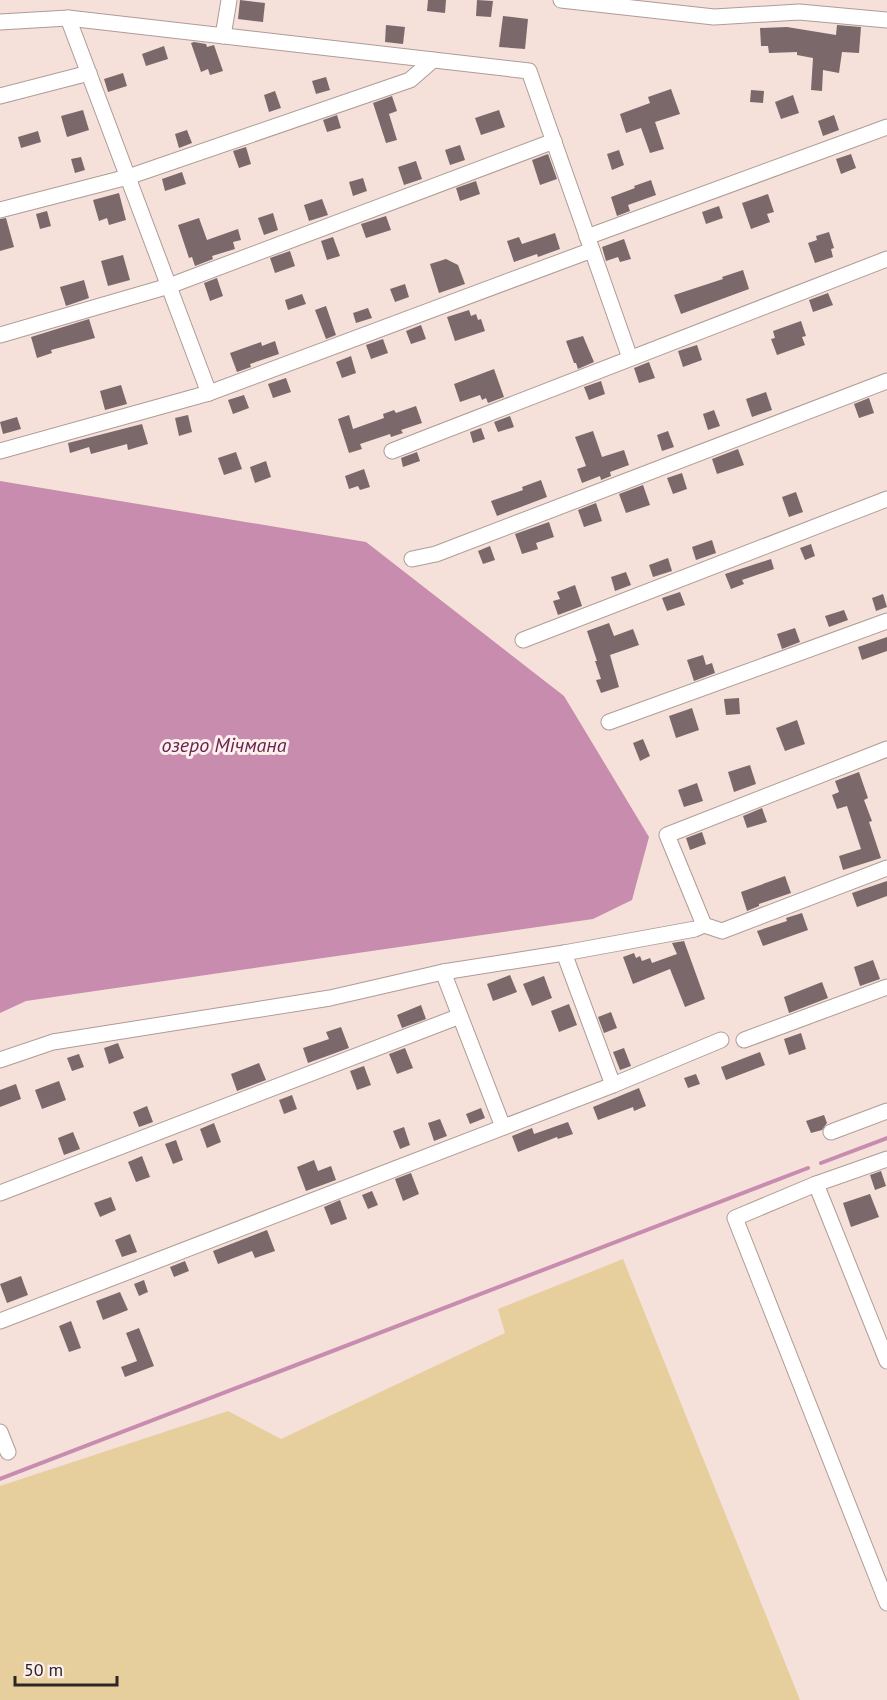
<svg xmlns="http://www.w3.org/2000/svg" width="887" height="1700" font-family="'PT Sans',sans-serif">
	<rect width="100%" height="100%" fill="#f5e0da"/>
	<polygon fill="#e6cf9d" points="623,1259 800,1700 0,1700 0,1486 228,1411 281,1439 505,1333 498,1309"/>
	<polygon fill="#c78cae" points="0,481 366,542 564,696 649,837 632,900 593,919 26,1001 0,1013"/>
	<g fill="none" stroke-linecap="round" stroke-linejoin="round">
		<g stroke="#c78cae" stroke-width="4">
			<polyline points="821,1163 887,1138"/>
			<polyline points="0,1479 808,1168"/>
		</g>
	</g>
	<g fill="#7b686a">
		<polygon points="240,0 265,3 263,22 238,19"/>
		<polygon points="428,0 446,0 445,13 427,11"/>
		<polygon points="477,0 493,1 491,17 476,16"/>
		<polygon points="503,16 528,19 525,49 499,47"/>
		<polygon points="386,25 405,27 403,44 385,42"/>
		<polygon points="837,25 861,27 859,53 842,52 839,73 823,70 822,91 811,90 813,58 797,55 797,52 769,53 768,46 761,46 760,28 787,27 836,35"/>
		<polygon points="194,42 206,44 207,47 214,45 223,71 210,75 208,69 201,72 191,43"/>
		<polygon points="164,46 168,59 146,66 142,54"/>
		<polygon points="123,73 127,86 108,92 104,79"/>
		<polygon points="326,77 330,90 316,94 312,81"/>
		<polygon points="671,89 680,114 655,122 664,149 650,153 641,128 626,133 620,114 650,103 648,97"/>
		<polygon points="751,90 764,91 763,103 750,102"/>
		<polygon points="275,91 281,108 269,112 264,95"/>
		<polygon points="793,95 799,113 781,119 775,102"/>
		<polygon points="392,96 397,111 389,114 397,140 386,143 373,103"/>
		<polygon points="83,110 89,130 67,137 61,116"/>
		<polygon points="499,110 505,127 481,135 475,118"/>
		<polygon points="337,115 341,128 327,132 323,120"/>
		<polygon points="834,115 839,130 823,136 818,121"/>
		<polygon points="187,130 192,143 179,148 175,134"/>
		<polygon points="38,131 41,142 21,148 18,137"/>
		<polygon points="460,145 465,160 450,165 445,150"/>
		<polygon points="246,147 251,164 239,168 233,151"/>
		<polygon points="619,150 624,165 612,170 607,154"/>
		<polygon points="548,154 557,179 540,185 532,160"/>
		<polygon points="851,154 856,168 841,174 836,159"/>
		<polygon points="81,157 85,170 75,173 71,159"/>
		<polygon points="416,161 422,179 404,185 398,167"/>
		<polygon points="182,172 186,184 165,191 162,179"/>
		<polygon points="363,178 367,191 353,196 349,182"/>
		<polygon points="651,180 656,195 628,205 630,211 617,216 611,197 635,188 634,186"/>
		<polygon points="476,181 480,194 460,201 456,188"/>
		<polygon points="119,193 126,220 109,225 107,218 99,221 93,200"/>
		<polygon points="768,194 774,212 767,214 770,222 751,229 742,203"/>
		<polygon points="322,199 328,215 309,221 304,205"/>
		<polygon points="719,206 723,218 706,224 702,212"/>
		<polygon points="47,211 51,226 40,229 36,214"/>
		<polygon points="273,213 278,230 264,235 258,218"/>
		<polygon points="386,216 391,230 366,238 361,224"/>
		<polygon points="6,218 14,247 0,251 0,219"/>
		<polygon points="199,218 207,240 238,229 241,240 233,242 235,249 212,256 213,259 195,266 192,257 189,258 178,225"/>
		<polygon points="829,232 834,248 831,249 833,257 815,263 808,243 817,240 816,236"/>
		<polygon points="555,233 560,249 538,257 537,254 514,262 507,241 519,237 522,244"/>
		<polygon points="333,237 340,256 327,260 321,241"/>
		<polygon points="624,239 631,259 620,262 618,257 606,261 602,247"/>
		<polygon points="290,251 295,266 275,273 270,258"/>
		<polygon points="123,255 130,280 108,286 101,261"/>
		<polygon points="446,259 458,265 465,284 439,293 430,264"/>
		<polygon points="743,270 749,289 681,314 674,295 723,279 722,277"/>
		<polygon points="217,278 223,296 210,301 204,283"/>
		<polygon points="84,280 89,298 66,306 60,287"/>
		<polygon points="405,284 409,297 395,302 390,289"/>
		<polygon points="828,293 833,305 813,312 809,300"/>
		<polygon points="302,294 306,304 288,310 285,300"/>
		<polygon points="326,306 336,335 326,339 315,310"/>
		<polygon points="368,308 372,318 356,323 353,313"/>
		<polygon points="469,310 471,316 476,314 478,320 481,319 485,331 455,341 447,317"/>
		<polygon points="89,319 95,338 51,350 52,353 37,358 31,337"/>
		<polygon points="801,321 806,336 802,337 805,345 777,355 771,339 775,338 773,331"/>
		<polygon points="421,325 426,339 411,344 406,331"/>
		<polygon points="583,336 594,362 578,369 576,363 574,363 566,341"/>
		<polygon points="383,339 388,353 371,359 366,345"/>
		<polygon points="275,341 279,354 250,364 251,367 237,372 230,353 261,342 262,346"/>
		<polygon points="697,345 702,360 683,367 678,351"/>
		<polygon points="351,356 356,373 342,378 336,362"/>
		<polygon points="649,362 655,378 639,383 634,368"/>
		<polygon points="494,369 504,397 488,403 486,398 482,400 480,395 460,402 454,384"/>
		<polygon points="286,378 291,392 273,398 268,384"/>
		<polygon points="601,381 605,394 589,400 584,387"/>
		<polygon points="121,385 127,404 105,410 100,391"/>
		<polygon points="766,392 772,410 752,417 746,399"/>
		<polygon points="244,395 249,408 233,414 228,400"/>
		<polygon points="869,398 874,413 859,418 854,404"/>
		<polygon points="416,406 422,423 401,430 403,433 391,437 390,434 360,444 362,449 349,453 338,419 349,415 353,429 384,418 383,414 394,410 396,413"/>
		<polygon points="714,410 720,426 708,430 703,414"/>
		<polygon points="188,415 192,432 179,436 175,418"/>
		<polygon points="510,416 514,427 498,432 494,422"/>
		<polygon points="17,417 21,429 3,434 0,422"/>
		<polygon points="142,424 148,444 128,450 127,444 91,454 89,447 70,453 68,443"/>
		<polygon points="481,428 485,439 473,443 470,432"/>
		<polygon points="593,431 602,457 624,450 629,465 610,472 611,476 601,480 600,476 582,483 577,469 586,466 575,437"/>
		<polygon points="668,431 674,447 662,451 657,435"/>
		<polygon points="738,449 744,465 717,474 712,459"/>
		<polygon points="236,452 242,469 224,475 218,458"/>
		<polygon points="417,452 420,461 403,467 401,458"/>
		<polygon points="266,461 271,477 255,483 250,467"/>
		<polygon points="364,469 370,487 360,490 358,486 349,489 345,476"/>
		<polygon points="682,473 687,489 673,494 667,478"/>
		<polygon points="541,480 547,497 497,516 491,501 523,490 522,487"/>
		<polygon points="643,485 650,505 626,513 619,494"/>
		<polygon points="796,492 803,512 789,517 782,497"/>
		<polygon points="596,503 602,521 584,527 578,510"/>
		<polygon points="549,522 554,537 536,543 538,549 522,554 515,534"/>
		<polygon points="712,540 716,553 696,560 692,547"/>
		<polygon points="811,544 815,556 805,560 800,548"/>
		<polygon points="490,546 495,560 483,564 478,551"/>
		<polygon points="668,558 672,571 653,577 649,565"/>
		<polygon points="771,559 774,569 742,580 744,584 731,589 725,574"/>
		<polygon points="626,572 631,585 615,591 611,577"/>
		<polygon points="575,585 582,606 558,615 553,601 560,599 557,592"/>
		<polygon points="680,592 685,605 667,611 662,598"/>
		<polygon points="883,594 887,607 876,611 872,598"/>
		<polygon points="844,610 848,620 829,627 825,616"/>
		<polygon points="609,623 614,636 633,629 639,645 610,655 619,687 601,693 596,680 601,679 595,661 597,661 587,631"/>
		<polygon points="795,628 800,642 782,649 777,634"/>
		<polygon points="887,637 887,651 862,660 858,647"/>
		<polygon points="703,655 706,665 712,663 715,673 694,681 687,660"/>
		<polygon points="739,698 740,714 726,715 724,699"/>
		<polygon points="692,708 699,730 676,738 669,716"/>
		<polygon points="797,720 805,744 785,751 776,728"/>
		<polygon points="643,739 650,756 640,761 633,743"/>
		<polygon points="750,765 756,784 734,792 728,772"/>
		<polygon points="859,772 868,798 864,800 872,821 869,822 881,858 843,870 839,856 861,849 847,806 837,809 832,795 839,792 835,781"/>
		<polygon points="697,783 703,801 684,807 678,790"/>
		<polygon points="762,808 767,822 747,828 743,816"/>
		<polygon points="702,832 706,844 690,850 686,838"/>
		<polygon points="785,876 791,893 759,904 759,906 747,911 741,892"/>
		<polygon points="887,881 887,896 857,907 852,893"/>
		<polygon points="802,913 808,930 763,946 757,931 787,921 786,918"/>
		<polygon points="684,941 705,999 685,1007 670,969 633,984 623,957 634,953 636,958 640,956 642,961 650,958 652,963 677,954 672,943"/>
		<polygon points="873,960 880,979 860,986 854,967"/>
		<polygon points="510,975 517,992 493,1001 487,984"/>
		<polygon points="544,976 552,998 532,1006 523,984"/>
		<polygon points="822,982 828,998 789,1013 784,997"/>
		<polygon points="569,1004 577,1025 559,1032 551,1011"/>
		<polygon points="421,1005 426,1019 402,1028 397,1015"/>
		<polygon points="611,1012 617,1028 604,1033 598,1017"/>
		<polygon points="341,1027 349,1048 308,1063 303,1048 329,1039 326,1032"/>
		<polygon points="801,1033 806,1049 789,1055 784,1039"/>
		<polygon points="118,1043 124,1058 109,1064 104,1048"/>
		<polygon points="405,1048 413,1068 397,1074 389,1054"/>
		<polygon points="624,1048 631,1066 620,1070 613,1052"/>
		<polygon points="760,1052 765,1065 726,1080 721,1067"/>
		<polygon points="79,1054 84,1067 72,1071 67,1058"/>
		<polygon points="259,1063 266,1080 237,1091 231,1074"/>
		<polygon points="364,1066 371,1085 357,1090 350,1071"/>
		<polygon points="696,1074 700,1084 688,1088 684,1078"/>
		<polygon points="59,1081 66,1100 42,1109 35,1090"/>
		<polygon points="16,1084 21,1099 0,1107 0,1090"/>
		<polygon points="639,1088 646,1106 634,1111 633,1107 598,1120 593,1107"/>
		<polygon points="292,1095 297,1109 284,1114 279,1100"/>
		<polygon points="147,1106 153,1122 139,1127 133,1112"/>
		<polygon points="481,1108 485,1118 470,1124 466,1114"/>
		<polygon points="824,1115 827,1123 822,1130 811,1133 806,1121"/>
		<polygon points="440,1119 447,1136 434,1141 428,1123"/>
		<polygon points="568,1122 573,1134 558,1139 557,1137 518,1152 512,1136 532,1128 534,1134"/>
		<polygon points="214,1123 221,1142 207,1148 200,1129"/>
		<polygon points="404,1127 410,1145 400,1149 393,1131"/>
		<polygon points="73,1132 80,1149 64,1155 58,1138"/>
		<polygon points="176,1140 183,1160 173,1164 165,1144"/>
		<polygon points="142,1156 150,1177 136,1182 128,1162"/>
		<polygon points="314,1160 318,1171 331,1166 336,1180 306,1191 297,1167"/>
		<polygon points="881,1171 886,1186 875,1190 870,1175"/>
		<polygon points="411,1173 419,1194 403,1201 395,1179"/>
		<polygon points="372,1191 378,1205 368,1209 362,1195"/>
		<polygon points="870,1194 879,1217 851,1227 843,1203"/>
		<polygon points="111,1197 116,1210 100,1217 94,1203"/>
		<polygon points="340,1200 347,1219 331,1225 324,1207"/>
		<polygon points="267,1230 275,1251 255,1258 252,1251 218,1264 213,1251"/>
		<polygon points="130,1234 137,1252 122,1257 115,1240"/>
		<polygon points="185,1261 189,1271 174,1277 170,1267"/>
		<polygon points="21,1276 28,1295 7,1303 0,1284"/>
		<polygon points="144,1280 148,1292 139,1296 134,1284"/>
		<polygon points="120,1292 128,1310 103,1320 96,1301"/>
		<polygon points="71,1321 81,1348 69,1352 59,1326"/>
		<polygon points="139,1328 154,1366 125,1377 121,1367 137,1361 126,1333"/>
	</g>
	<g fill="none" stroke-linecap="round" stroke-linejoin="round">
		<g stroke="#af9b96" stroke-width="17">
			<g id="minor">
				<polyline points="561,0 714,17 799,12 887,20"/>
				<polyline points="68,18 209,393"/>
				<polyline points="0,22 68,18 529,71 630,358"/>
				<polyline points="223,36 229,0"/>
				<polyline points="0,96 89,73"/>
				<polyline points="0,210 128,177 410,80 433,60"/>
				<polyline points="587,237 887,127"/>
				<polyline points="0,335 169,286 554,141"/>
				<polyline points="0,451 209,393 592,250"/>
				<polyline points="392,451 887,259"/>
				<polyline points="412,559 436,554 887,381"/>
				<polyline points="523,640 887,499"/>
				<polyline points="609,722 887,621"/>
				<polyline points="704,925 667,835 887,749"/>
				<polyline points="564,953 613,1085"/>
				<polyline points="443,972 503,1127"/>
				<polyline points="744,1040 887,987"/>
				<polyline points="0,1060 53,1042 330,998 443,972 564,953 695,929 704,925 722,931 887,868"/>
				<polyline points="831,1132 887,1111"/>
				<polyline points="887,1159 816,1184 735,1218 887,1603"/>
				<polyline points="816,1184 887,1361"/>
				<polyline points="0,1193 460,1016"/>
				<polyline points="0,1321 613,1085 721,1040"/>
				<polyline points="0,1432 8,1452"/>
			</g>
		</g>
		<use href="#minor" stroke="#fff" stroke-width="15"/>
	</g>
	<g text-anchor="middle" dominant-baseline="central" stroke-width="6" stroke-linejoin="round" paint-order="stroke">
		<g font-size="20" font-style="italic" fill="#692350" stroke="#fcefec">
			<text x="224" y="745">озеро Мічмана</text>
		</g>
	</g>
	<path d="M15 1676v9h102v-9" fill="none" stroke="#2e2624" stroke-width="3"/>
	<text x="24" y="1676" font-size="18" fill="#2e2624" stroke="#fcefec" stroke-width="4.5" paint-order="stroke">50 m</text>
</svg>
